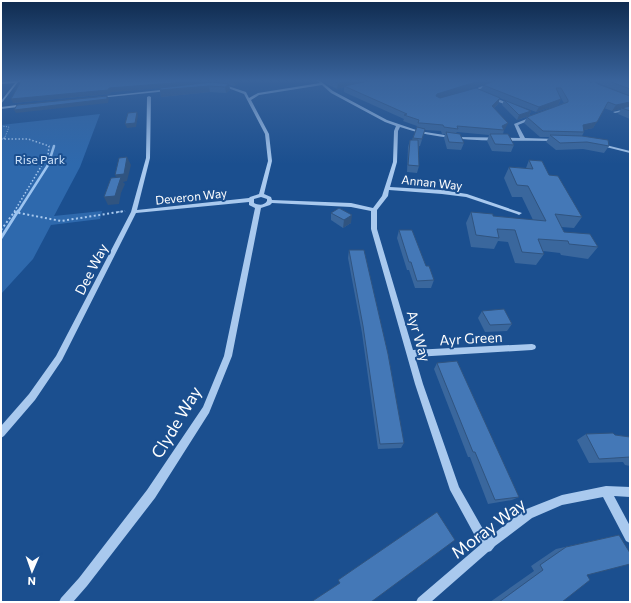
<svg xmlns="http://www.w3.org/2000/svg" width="631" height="603" font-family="Commissioner,sans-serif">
	<rect width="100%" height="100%" fill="#1b4f8f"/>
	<polygon fill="#2e69ad" points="100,114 80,167 54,216 102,211 100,219 51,225 33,259 1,294 1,125"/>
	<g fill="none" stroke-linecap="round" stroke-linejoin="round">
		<polyline stroke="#9cc4f0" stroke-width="2.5" points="18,212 48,165 54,146"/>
		<polyline stroke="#9cc4f0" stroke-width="3" points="1,238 18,211"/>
		<polyline stroke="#a9c9ee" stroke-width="1" stroke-dasharray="1 1.5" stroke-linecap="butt" points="1,126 9,127 5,137"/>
		<g stroke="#a9c9ee" stroke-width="1.5" stroke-dasharray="1.5 2" stroke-linecap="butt">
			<polyline points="1,139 28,139 49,146 48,155 14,212"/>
			<polyline points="4,139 5,136"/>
			<polyline points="118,212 125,211"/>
		</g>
		<g stroke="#a9c9ee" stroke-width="2" stroke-dasharray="2 2.5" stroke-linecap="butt">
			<polyline points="14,212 61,221 125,211"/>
			<polyline points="1,230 15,211"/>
		</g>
		<g fill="#a9c9ee" fill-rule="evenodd">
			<polygon points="26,80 34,80 18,82 1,104 1,101 15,83 1,84 1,82"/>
			<path d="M317 80H319L333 91 387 120 419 131 457 137 520 138 514 124 534 116H535V118L518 125 525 138 556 139 558 140 556 141C504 140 449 144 400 127L398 131 397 162 390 187 442 190 467 194 522 213 519 215 517 214 466 197 442 194 389 190 388 196 377 210V229L413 350 532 344 535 345 536 347 535 349 532 350 415 357 423 384 459 487 488 538 524 510 562 495 606 486 630 487V497L614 496 630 526V543L626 541 603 497 562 505 532 518 495 546 491 551 488 552 431 602H416L418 598 480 545 450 490 415 384 371 229V211L351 207 272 203 270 205 261 208 232 356 209 413 155 498 87 586 73 602H59L61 598 79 578 147 490 203 407 224 356 255 208 249 205V202L136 213 62 360 35 400 4 436 1 438V426L29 394 56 356 131 212 146 158 147 97 149 96 151 97 150 158 137 210 249 198 250 197 259 194 268 161 265 134 244 94 228 88 218 87 228 86 246 92 249 98 258 93 320 83ZM322 85 331 93 385 122 396 126 394 131 393 162 382 196 373 208 351 203 272 200 271 197 264 194 272 161 269 134 251 100 259 95ZM261 197 267 199V201C264 206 258 205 254 203V199Z"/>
			<polygon points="497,80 501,80 471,93 468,92"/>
			<polygon points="169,89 168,91 99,98 97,97"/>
			<polygon points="490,96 513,105 514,106 511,107 489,98"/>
			<polygon points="25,104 27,105 26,106 1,109 1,107"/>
			<polygon points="630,108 630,110 615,113 613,112"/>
			<polygon points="598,143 630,151 630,153 598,145"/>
		</g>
	</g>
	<g fill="#3a679d" fill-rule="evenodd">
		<polygon points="24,80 241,80 235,86 229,85 230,90 226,93 210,92 161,97 160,88 111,92 110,94 13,103"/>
		<path d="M319 80H588L591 83 593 80H630V96L596 82 598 84 630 96V119L618 114 621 109 612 111 604 108 593 128 584 130V132L582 136 609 146 604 153 583 149 556 150 546 142 549 137H540L524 123 527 117 564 103 558 93 561 99 558 105 536 112 515 104 531 111 529 116 517 120 502 105 504 100 500 98 498 104 494 108 505 129H504V130L503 134 514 145 511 152 492 151 487 141 489 135 457 132 456 133 464 143 461 150 447 149 444 138 445 134H442L441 131 425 130 420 146H419V166L417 173 407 172 408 147 410 140H412L417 126 403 121 404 119 344 92V87L337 89ZM496 80 483 85 481 90 447 96Z"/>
		<polygon points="529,160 549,175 582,217 574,228 561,227 564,232 598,247 588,259 561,255 560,253 543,251 544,254 536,265 515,263 508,242 498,241 494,249 471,247 466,223 471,212 493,216 533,220 522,197 512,197 504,178 509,167 526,168"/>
		<polygon points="331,213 351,223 343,228 331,220"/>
		<polygon points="399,230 426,266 434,280 431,288 415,288 409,270 407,270 397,238"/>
		<polygon points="349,250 404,443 401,448 378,449 362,333 348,258"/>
		<polygon points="482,311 512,324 507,331 485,332 478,318"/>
		<polygon points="437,363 519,497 512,500 488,504 470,457 468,457 434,369"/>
		<polygon points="586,434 615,435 630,437 630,466 625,465 623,462 589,463 577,440"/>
		<polygon points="619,535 587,575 562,602 490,602 534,571 531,566 556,549"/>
	</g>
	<g fill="#305480">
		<polygon points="212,80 213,84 111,92 110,94 13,103 11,99 109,88"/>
		<polygon points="236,80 241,80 235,86 234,82"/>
		<polygon points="355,80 381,80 344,86 344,87 337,89 338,83"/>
		<polygon points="482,80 497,80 436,100 436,96 437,94"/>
		<polygon points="229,84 230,90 226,93 225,87"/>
		<polygon points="209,86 210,92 161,97 160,90"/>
		<polygon points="107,96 109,99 108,103 16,113 14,110"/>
		<polygon points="500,98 498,104 490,112 492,106"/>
		<polygon points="561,99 558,105 536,112 539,107"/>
		<polygon points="630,102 630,107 622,108 621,109 612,111 616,105"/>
		<polygon points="531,111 529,116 517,120 519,115"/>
		<polygon points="137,112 138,116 136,127 127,128 125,124"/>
		<polygon points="597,122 593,128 580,131 583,125"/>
		<polygon points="508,123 505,129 503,130 502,126"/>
		<polygon points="127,157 131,165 127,181 123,182 125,184 121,193 119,204 108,205 104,197 118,182 115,175"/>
		<polygon points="352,215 351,223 343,228 344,220"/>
	</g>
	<g fill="#4478b7" stroke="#305480">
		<polygon points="24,80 211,80 109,88 108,90 11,99 21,81"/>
		<polygon points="213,80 236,80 234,82"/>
		<polygon points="330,80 355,80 338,83"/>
		<polygon points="374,80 482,80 437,94 436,96 440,98 476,88 500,98 492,106 508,123 502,126 504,130 457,126 458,129 444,127 443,125 421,123 418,123 419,120 404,115 407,114 344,86"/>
		<polygon points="497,80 588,80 591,83 593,80 598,84 630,96 630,102 616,105 608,102 597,122 583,125 584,132 543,131 527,117 568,102 568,100 561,88 556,88 561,99 539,107 483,85"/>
		<polygon points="606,80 630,80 630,89"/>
		<polygon points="212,82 229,84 225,87 209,86 160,90 160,88"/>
		<polygon points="107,96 107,99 14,110 17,105"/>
		<polygon points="504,100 531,111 519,115"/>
		<polygon points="630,106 630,111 622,108"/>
		<polygon points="137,112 135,123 125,124 128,113"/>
		<polygon points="417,127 425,129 422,139 413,138"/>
		<polygon points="446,132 460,134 464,143 449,142"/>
		<polygon points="490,134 508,134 514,145 495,144"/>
		<polygon points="550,135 582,136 608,140 609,146 587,142 560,143"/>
		<polygon points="410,140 418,140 419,166 408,165"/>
		<polygon points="127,157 124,174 115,175 119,158"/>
		<polygon points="529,160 542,161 549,175 558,176 582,217 555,214 564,232 590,234 598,247 569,244 568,241 538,239 544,254 522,252 515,230 497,229 499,238 476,235 471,212 493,214 493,216 546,221 528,186 517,185 509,167 533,169"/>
		<polygon points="121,177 118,186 115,196 104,197 111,178"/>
		<polygon points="339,208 352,215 344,220 331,213"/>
		<polygon points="399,230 412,230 426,266 429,266 434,280 417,281 411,262 409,262"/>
		<polygon points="349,250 364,250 388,354 404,443 380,444 363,326"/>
		<polygon points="504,309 512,324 490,325 482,311"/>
		<polygon points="457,361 519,497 495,500 475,452 473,452 437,363"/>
		<polygon points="613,433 615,435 630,437 630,457 599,459 586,434"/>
		<polygon points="437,512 455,540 371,602 311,602 340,583 338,580"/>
		<polygon points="619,535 630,553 630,564 587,575 590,580 562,602 499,602 543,570 540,565 566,547"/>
	</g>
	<linearGradient id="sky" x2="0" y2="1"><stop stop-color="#0f2b4f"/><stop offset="0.49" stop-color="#39639b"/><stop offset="1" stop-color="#39639b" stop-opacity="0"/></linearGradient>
	<rect width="631" height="164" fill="url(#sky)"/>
	<g text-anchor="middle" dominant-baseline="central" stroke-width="4" stroke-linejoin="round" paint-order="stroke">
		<g font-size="12" fill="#cfe3fa" stroke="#1b4f8f">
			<text x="40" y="159">Rise Park</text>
		</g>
		<g font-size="12" fill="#fff" stroke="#1b4f8f">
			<text transform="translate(432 182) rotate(6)">Annan Way</text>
			<text transform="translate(191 196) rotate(-6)">Deveron Way</text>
		</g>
		<g font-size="14" fill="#fff" stroke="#1b4f8f">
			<text transform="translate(91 269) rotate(-63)">Dee Way</text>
			<text transform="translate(419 336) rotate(74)">Ayr Way</text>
			<text transform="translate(471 338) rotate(-3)">Ayr Green</text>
		</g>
		<g font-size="17" fill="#fff" stroke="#1b4f8f">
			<text transform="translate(176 422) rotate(-59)">Clyde Way</text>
			<text transform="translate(488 528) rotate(-37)">Moray Way</text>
		</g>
	</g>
	<rect width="631" height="603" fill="none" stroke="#ffffff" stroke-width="4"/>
	<g transform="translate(32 571) rotate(182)" stroke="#1b4f8f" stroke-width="3" paint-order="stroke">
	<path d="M0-3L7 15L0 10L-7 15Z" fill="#ffffff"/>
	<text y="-6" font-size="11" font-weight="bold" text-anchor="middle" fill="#ffffff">N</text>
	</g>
</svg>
